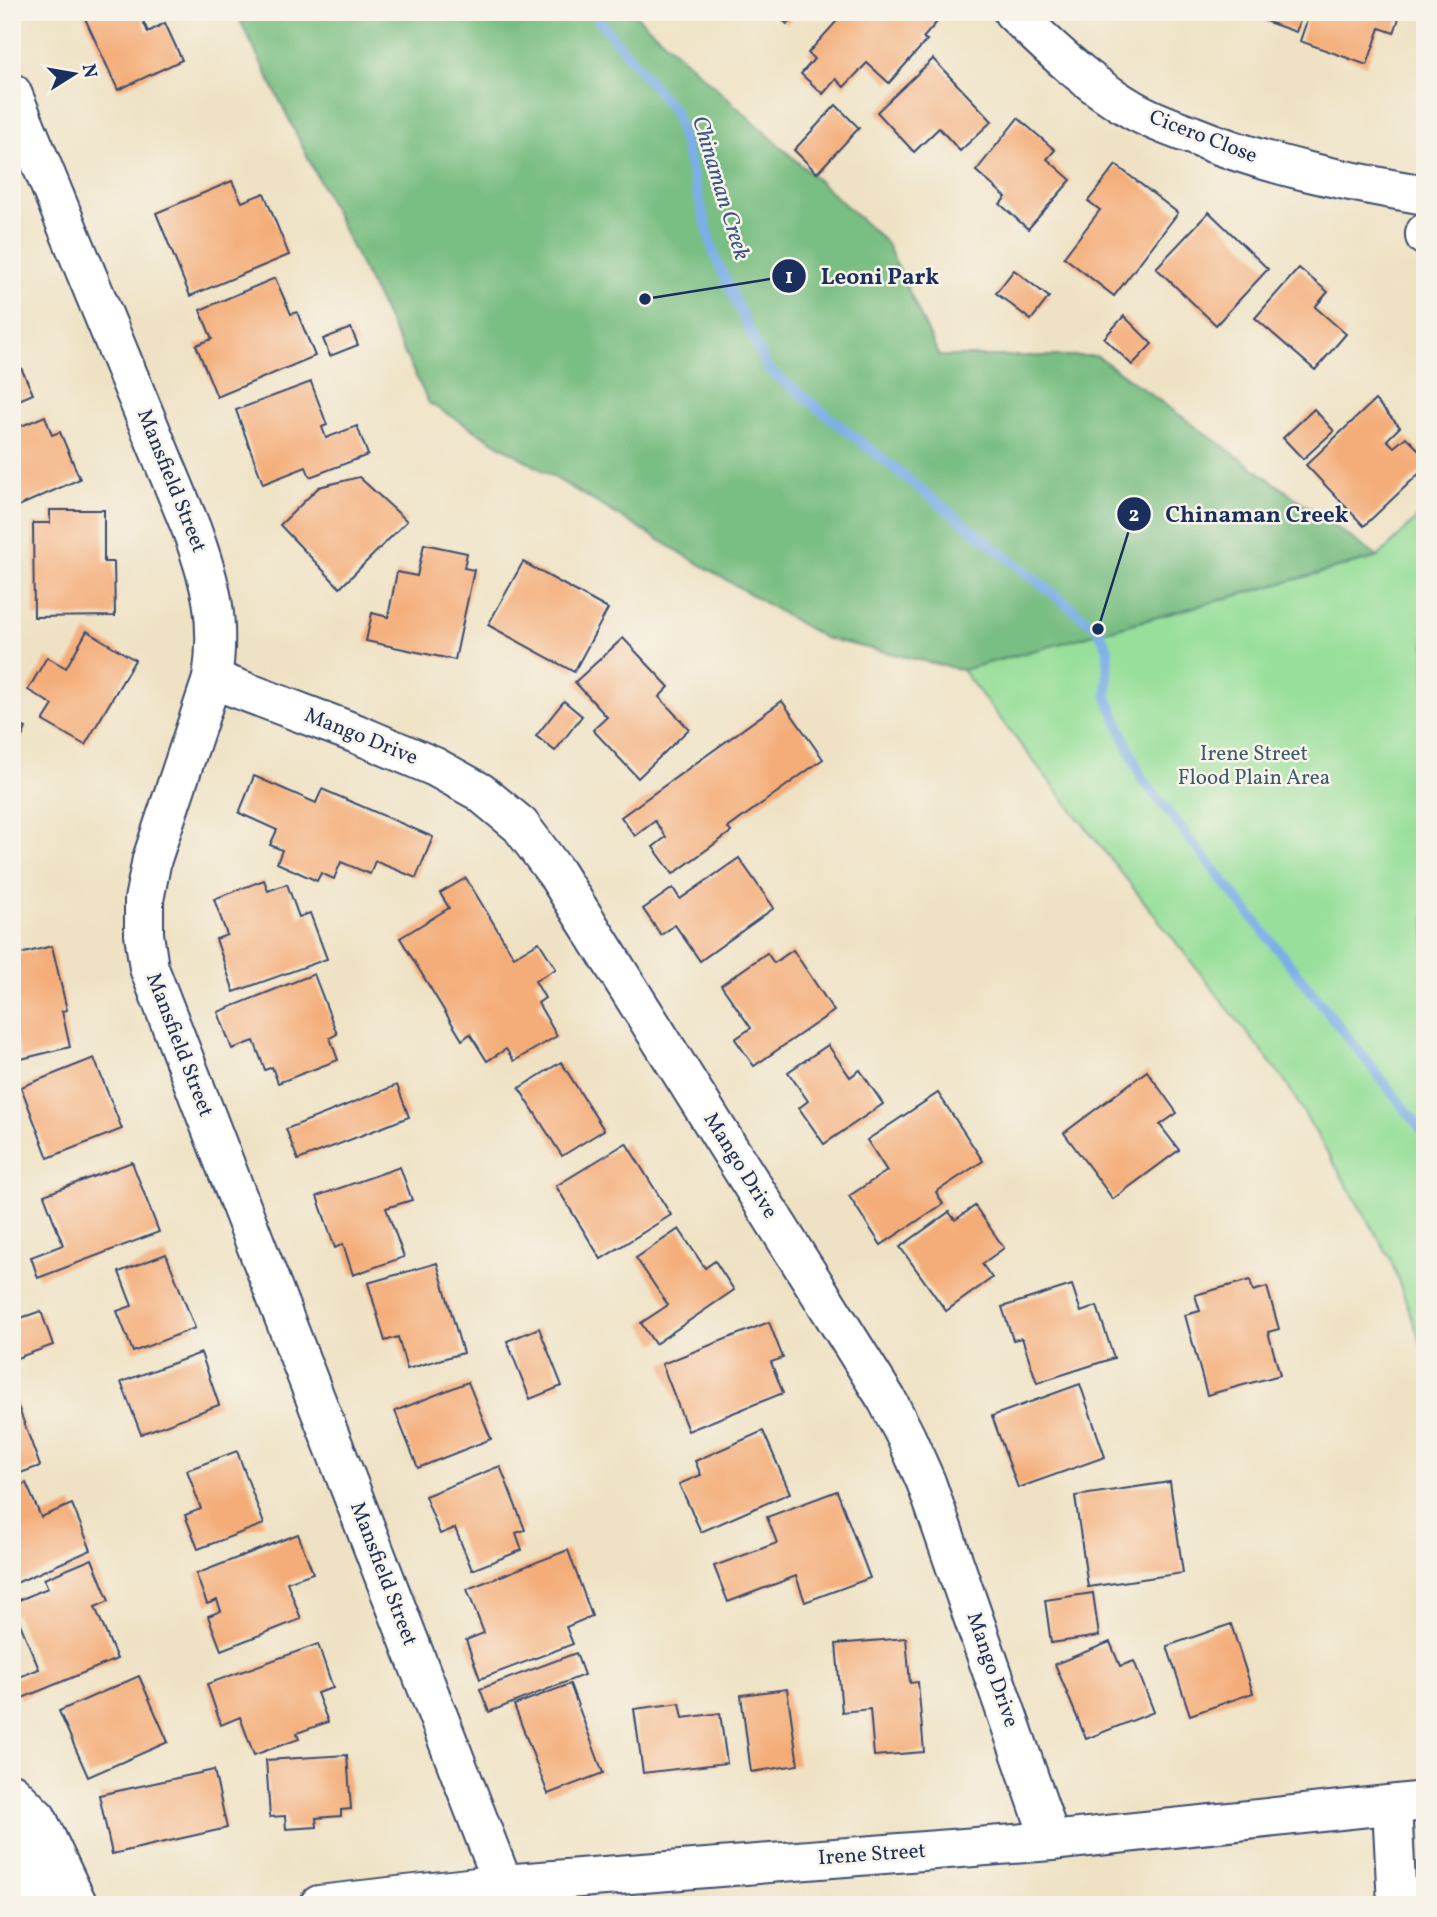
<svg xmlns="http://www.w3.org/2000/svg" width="1437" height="1917" font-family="Vollkorn,serif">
	<rect width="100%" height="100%" fill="#f7f3e8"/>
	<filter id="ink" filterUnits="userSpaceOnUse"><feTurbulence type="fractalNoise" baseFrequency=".0143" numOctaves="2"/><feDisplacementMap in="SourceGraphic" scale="14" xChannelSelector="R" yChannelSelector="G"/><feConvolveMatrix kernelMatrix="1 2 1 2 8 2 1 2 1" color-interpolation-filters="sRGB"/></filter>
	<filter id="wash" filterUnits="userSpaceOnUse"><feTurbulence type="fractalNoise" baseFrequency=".00686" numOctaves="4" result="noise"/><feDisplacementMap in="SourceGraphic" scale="28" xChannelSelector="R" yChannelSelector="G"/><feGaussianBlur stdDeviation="1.57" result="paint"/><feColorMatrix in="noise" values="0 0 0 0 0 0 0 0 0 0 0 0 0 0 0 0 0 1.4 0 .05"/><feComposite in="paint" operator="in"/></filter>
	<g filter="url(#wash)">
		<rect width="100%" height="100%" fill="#efe2c4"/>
		<polygon fill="#97df9a" stroke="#59877c" stroke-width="2" points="1425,510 1425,1354 1390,1258 1285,1081 962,670 1378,557"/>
		<polygon fill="#79be82" stroke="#4a7670" stroke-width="2" points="236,12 632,12 886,242 939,356 1097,356 1378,557 962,670 824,638 429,403"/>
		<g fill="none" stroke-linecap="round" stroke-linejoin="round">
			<polyline stroke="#7baee7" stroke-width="10" points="592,12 675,112 715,257 767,368 1098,629 1108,649 1107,697 1142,779 1425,1134"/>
		</g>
		<g id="blocks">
			<g fill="#f4ad79">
				<polygon points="82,12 139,12 148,32 165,23 182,60 118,90"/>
				<polygon points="773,12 797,12 787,24"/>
				<polygon points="845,12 894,12 900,18 905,12 926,12 937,22 923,38 927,40 889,83 867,63 844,87 836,79 823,94 801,74 814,59 808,53"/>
				<polygon points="1240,12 1303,12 1296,32"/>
				<polygon points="1310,12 1401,12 1394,33 1380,28 1367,65 1300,41"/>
				<polygon points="933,59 992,121 960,151 939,128 914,152 877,112"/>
				<polygon points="836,105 859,128 817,173 794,150"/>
				<polygon points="1018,118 1055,150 1047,159 1071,180 1028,229 1000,204 1006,197 976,171"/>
				<polygon points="1116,165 1178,213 1114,296 1064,257 1100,210 1088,201"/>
				<polygon points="232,181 242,202 264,193 289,255 190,296 156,213"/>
				<polygon points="1209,212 1268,269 1216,325 1156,268"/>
				<polygon points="1299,268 1328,292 1315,307 1346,334 1315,370 1255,318"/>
				<polygon points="1014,270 1049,297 1031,320 996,293"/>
				<polygon points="275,278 291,314 297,312 315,356 217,397 196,345 212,339 200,310"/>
				<polygon points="1124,316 1152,344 1132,365 1104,338"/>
				<polygon points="351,328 358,345 330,356 323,339"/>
				<polygon points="12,348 33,394 12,403"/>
				<polygon points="311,382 327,425 322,427 326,438 357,426 368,455 310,477 306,467 263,484 236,410"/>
				<polygon points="1375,400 1400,427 1387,440 1394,447 1406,437 1425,456 1425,468 1364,526 1306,465"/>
				<polygon points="1314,409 1334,431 1303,459 1283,438"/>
				<polygon points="45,416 52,435 60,432 80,479 12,509 12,430"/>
				<polygon points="359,477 407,521 340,588 280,525 319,487"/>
				<polygon points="50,510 104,510 104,562 114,562 115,616 34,617 33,523 50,523"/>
				<polygon points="424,544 467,553 464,568 474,570 455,660 366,641 372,613 388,617 397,572 417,576"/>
				<polygon points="523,562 608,609 574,672 488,625"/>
				<polygon points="87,631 135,660 85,745 43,721 53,705 28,690 47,657 66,668"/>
				<polygon points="623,638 669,687 659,697 689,729 638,778 593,730 607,717 575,682"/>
				<polygon points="564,701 582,716 555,751 536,736"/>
				<polygon points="782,701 823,759 728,828 731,832 673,874 653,847 666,837 655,821 635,836 621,817"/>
				<polygon points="12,722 26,728 12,759"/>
				<polygon points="254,776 316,803 322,789 433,837 416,878 375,861 370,874 341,862 334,879 321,873 317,881 277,863 282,850 270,845 277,830 239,813"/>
				<polygon points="739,858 774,908 700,961 675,925 661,935 643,909 673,888 680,899"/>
				<polygon points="466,878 514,957 539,942 556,969 535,981 545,998 538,1003 557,1036 514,1061 506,1049 487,1061 470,1034 462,1040 400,938 449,908 440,893"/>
				<polygon points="264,880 268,891 287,884 299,917 310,913 327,959 234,992 216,939 227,935 214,899"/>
				<polygon points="52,946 67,1010 62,1011 70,1047 21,1059 12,1023 12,956"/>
				<polygon points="793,950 834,1011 754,1066 735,1039 751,1028 721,985 767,953 774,963"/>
				<polygon points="314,974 337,1034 330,1038 338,1060 278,1083 272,1067 265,1070 254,1041 232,1049 218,1012"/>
				<polygon points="828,1045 850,1077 860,1070 883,1104 824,1144 799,1108 808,1101 788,1072"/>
				<polygon points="94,1058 122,1129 48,1158 21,1087"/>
				<polygon points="561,1062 604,1130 562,1156 519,1088"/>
				<polygon points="1147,1071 1177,1113 1160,1125 1179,1150 1113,1199 1064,1133"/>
				<polygon points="397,1085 409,1117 298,1160 286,1129"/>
				<polygon points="938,1093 983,1161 936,1192 943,1204 881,1245 849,1196 887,1171 867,1140"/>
				<polygon points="626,1143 671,1215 601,1259 556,1186"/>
				<polygon points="132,1162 159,1232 38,1278 31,1257 63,1245 44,1195"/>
				<polygon points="400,1167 412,1200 386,1208 404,1257 353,1275 343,1244 335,1248 317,1196"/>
				<polygon points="975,1206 1004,1248 982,1264 992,1278 946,1311 900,1247 949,1212 955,1220"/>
				<polygon points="679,1229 705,1268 715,1261 734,1290 655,1344 641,1323 668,1305 636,1258"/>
				<polygon points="166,1254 195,1328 133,1352 117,1311 132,1306 119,1272"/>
				<polygon points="437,1263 463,1353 407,1369 398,1337 385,1341 368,1283"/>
				<polygon points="1250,1280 1253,1291 1267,1287 1279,1329 1268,1332 1280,1375 1207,1395 1185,1315 1200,1311 1195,1295"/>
				<polygon points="1072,1285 1081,1312 1097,1306 1114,1358 1037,1383 1022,1338 1013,1340 1002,1307"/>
				<polygon points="41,1311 53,1345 17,1358 12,1346 12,1321"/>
				<polygon points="769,1322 783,1358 771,1362 783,1393 688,1431 662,1364"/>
				<polygon points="539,1328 562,1386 530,1399 507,1341"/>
				<polygon points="201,1353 219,1405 141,1434 121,1382"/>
				<polygon points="468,1382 491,1439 418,1468 395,1411"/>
				<polygon points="1080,1384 1105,1457 1018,1488 992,1416"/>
				<polygon points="12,1390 40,1466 12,1476"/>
				<polygon points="763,1431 790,1493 701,1532 679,1484 701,1475 695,1461"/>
				<polygon points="237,1451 264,1524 198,1549 185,1515 201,1509 187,1470"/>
				<polygon points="500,1466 525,1530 516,1533 522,1550 472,1570 455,1528 440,1534 425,1496"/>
				<polygon points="1170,1482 1183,1573 1088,1587 1075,1496"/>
				<polygon points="26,1483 41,1517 72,1504 91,1550 14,1584 12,1580 12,1489"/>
				<polygon points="837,1491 870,1578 805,1602 796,1576 728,1602 714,1566 777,1543 767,1517"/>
				<polygon points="298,1534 313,1573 287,1582 301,1619 221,1650 208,1616 221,1611 217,1600 207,1604 196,1574"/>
				<polygon points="568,1550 592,1616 566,1627 573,1644 480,1679 466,1640 484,1633 467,1589"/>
				<polygon points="92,1559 109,1601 95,1607 117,1659 20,1699 12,1680 39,1669 16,1614 12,1616 12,1603 48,1588 44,1579"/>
				<polygon points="1093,1593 1099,1636 1051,1643 1045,1600"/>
				<polygon points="1231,1624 1253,1693 1190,1715 1167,1646"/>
				<polygon points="906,1638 910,1683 918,1682 924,1752 874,1756 870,1709 842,1712 836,1644"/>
				<polygon points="1110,1642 1120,1666 1134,1661 1154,1712 1086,1739 1055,1664"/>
				<polygon points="318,1644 333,1688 317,1693 328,1722 297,1733 299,1739 254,1755 240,1717 221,1725 207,1684"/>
				<polygon points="576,1653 584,1675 489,1712 480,1689"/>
				<polygon points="139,1676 168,1742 88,1777 59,1711"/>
				<polygon points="570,1684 603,1773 548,1794 514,1705"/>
				<polygon points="787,1689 798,1765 751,1772 741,1695"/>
				<polygon points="680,1703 683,1718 720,1713 727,1763 643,1773 634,1709"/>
				<polygon points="347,1755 351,1809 341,1810 341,1816 316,1818 317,1827 286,1829 285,1816 270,1817 266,1760"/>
				<polygon points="214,1770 227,1828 112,1854 99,1795"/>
			</g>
		</g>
	</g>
	<g filter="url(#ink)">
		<use href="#blocks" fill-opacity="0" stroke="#3b4a6d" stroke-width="2"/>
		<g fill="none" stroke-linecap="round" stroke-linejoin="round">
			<g stroke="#3b4a6d" stroke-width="42">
				<g id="minor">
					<path d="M1013 12C1050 48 1088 84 1133 110 1151 120 1172 128 1192 135 1268 166 1344 181 1425 195"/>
					<path d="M12 93 191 528C211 583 221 620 212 679L152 859 144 900V934L149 968 503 1884 514 1905"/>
					<polyline points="1425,233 1425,236"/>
					<polyline points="212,679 357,734 435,767 480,792 520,825 556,873 887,1400 906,1437 926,1482 1051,1841"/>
					<polyline points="12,1793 37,1818 78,1905"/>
					<polyline points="1392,1805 1397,1905"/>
					<polyline points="12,1833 39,1905"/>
					<polyline points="319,1905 503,1884 1051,1841 1425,1801"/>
				</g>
			</g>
			<use href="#minor" stroke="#fff" stroke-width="38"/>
		</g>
	</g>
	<g text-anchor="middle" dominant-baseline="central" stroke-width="5" stroke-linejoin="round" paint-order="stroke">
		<g font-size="21" fill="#1b2f5e" stroke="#f7f3e8">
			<text transform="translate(1203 137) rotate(21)">Cicero Close</text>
			<text transform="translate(171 481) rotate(68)">Mansfield Street</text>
			<text transform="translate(361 737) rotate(22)">Mango Drive</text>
			<text transform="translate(179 1045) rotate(69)">Mansfield Street</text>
			<text transform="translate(740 1166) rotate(58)">Mango Drive</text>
			<text transform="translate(383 1574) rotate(69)">Mansfield Street</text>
			<text transform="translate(992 1670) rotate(71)">Mango Drive</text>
			<text transform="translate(872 1855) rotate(-4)">Irene Street</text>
		</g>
		<g font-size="21" fill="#3a5b6d" stroke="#f7f3e8">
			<text x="1254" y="754">Irene Street<tspan x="1254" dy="24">Flood Plain Area</tspan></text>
		</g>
		<g font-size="23" font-style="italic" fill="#385587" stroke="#f7f3e8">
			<text transform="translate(720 188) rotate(73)">Chinaman Creek</text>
		</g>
	</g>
	<path fill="none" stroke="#1b2f5e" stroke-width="2.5" d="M645 299L789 276M1098 629L1134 514"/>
	<g fill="#1b2f5e" stroke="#f7f3e8" stroke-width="2.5">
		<circle cx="645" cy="299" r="7"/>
		<circle cx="1098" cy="629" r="7"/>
		<circle cx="789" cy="276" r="18"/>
		<circle cx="1134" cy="514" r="18"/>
	</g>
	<g font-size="21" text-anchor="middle" font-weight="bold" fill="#fff">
		<text x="789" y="283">1</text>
		<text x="1134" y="521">2</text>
	</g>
	<g font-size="23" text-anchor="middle" font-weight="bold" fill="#1b2f5e" stroke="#f7f3e8" stroke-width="5" stroke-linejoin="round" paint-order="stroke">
		<text x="880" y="284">Leoni Park</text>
		<text x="1257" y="522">Chinaman Creek</text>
	</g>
	<rect width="1437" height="1917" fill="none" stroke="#f7f3e8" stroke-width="42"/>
	<g transform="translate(74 74) rotate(79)" stroke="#f7f3e8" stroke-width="5" paint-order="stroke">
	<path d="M0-5L12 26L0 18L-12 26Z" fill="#1b2f5e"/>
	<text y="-10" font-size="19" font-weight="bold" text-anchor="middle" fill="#1b2f5e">N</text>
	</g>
</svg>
